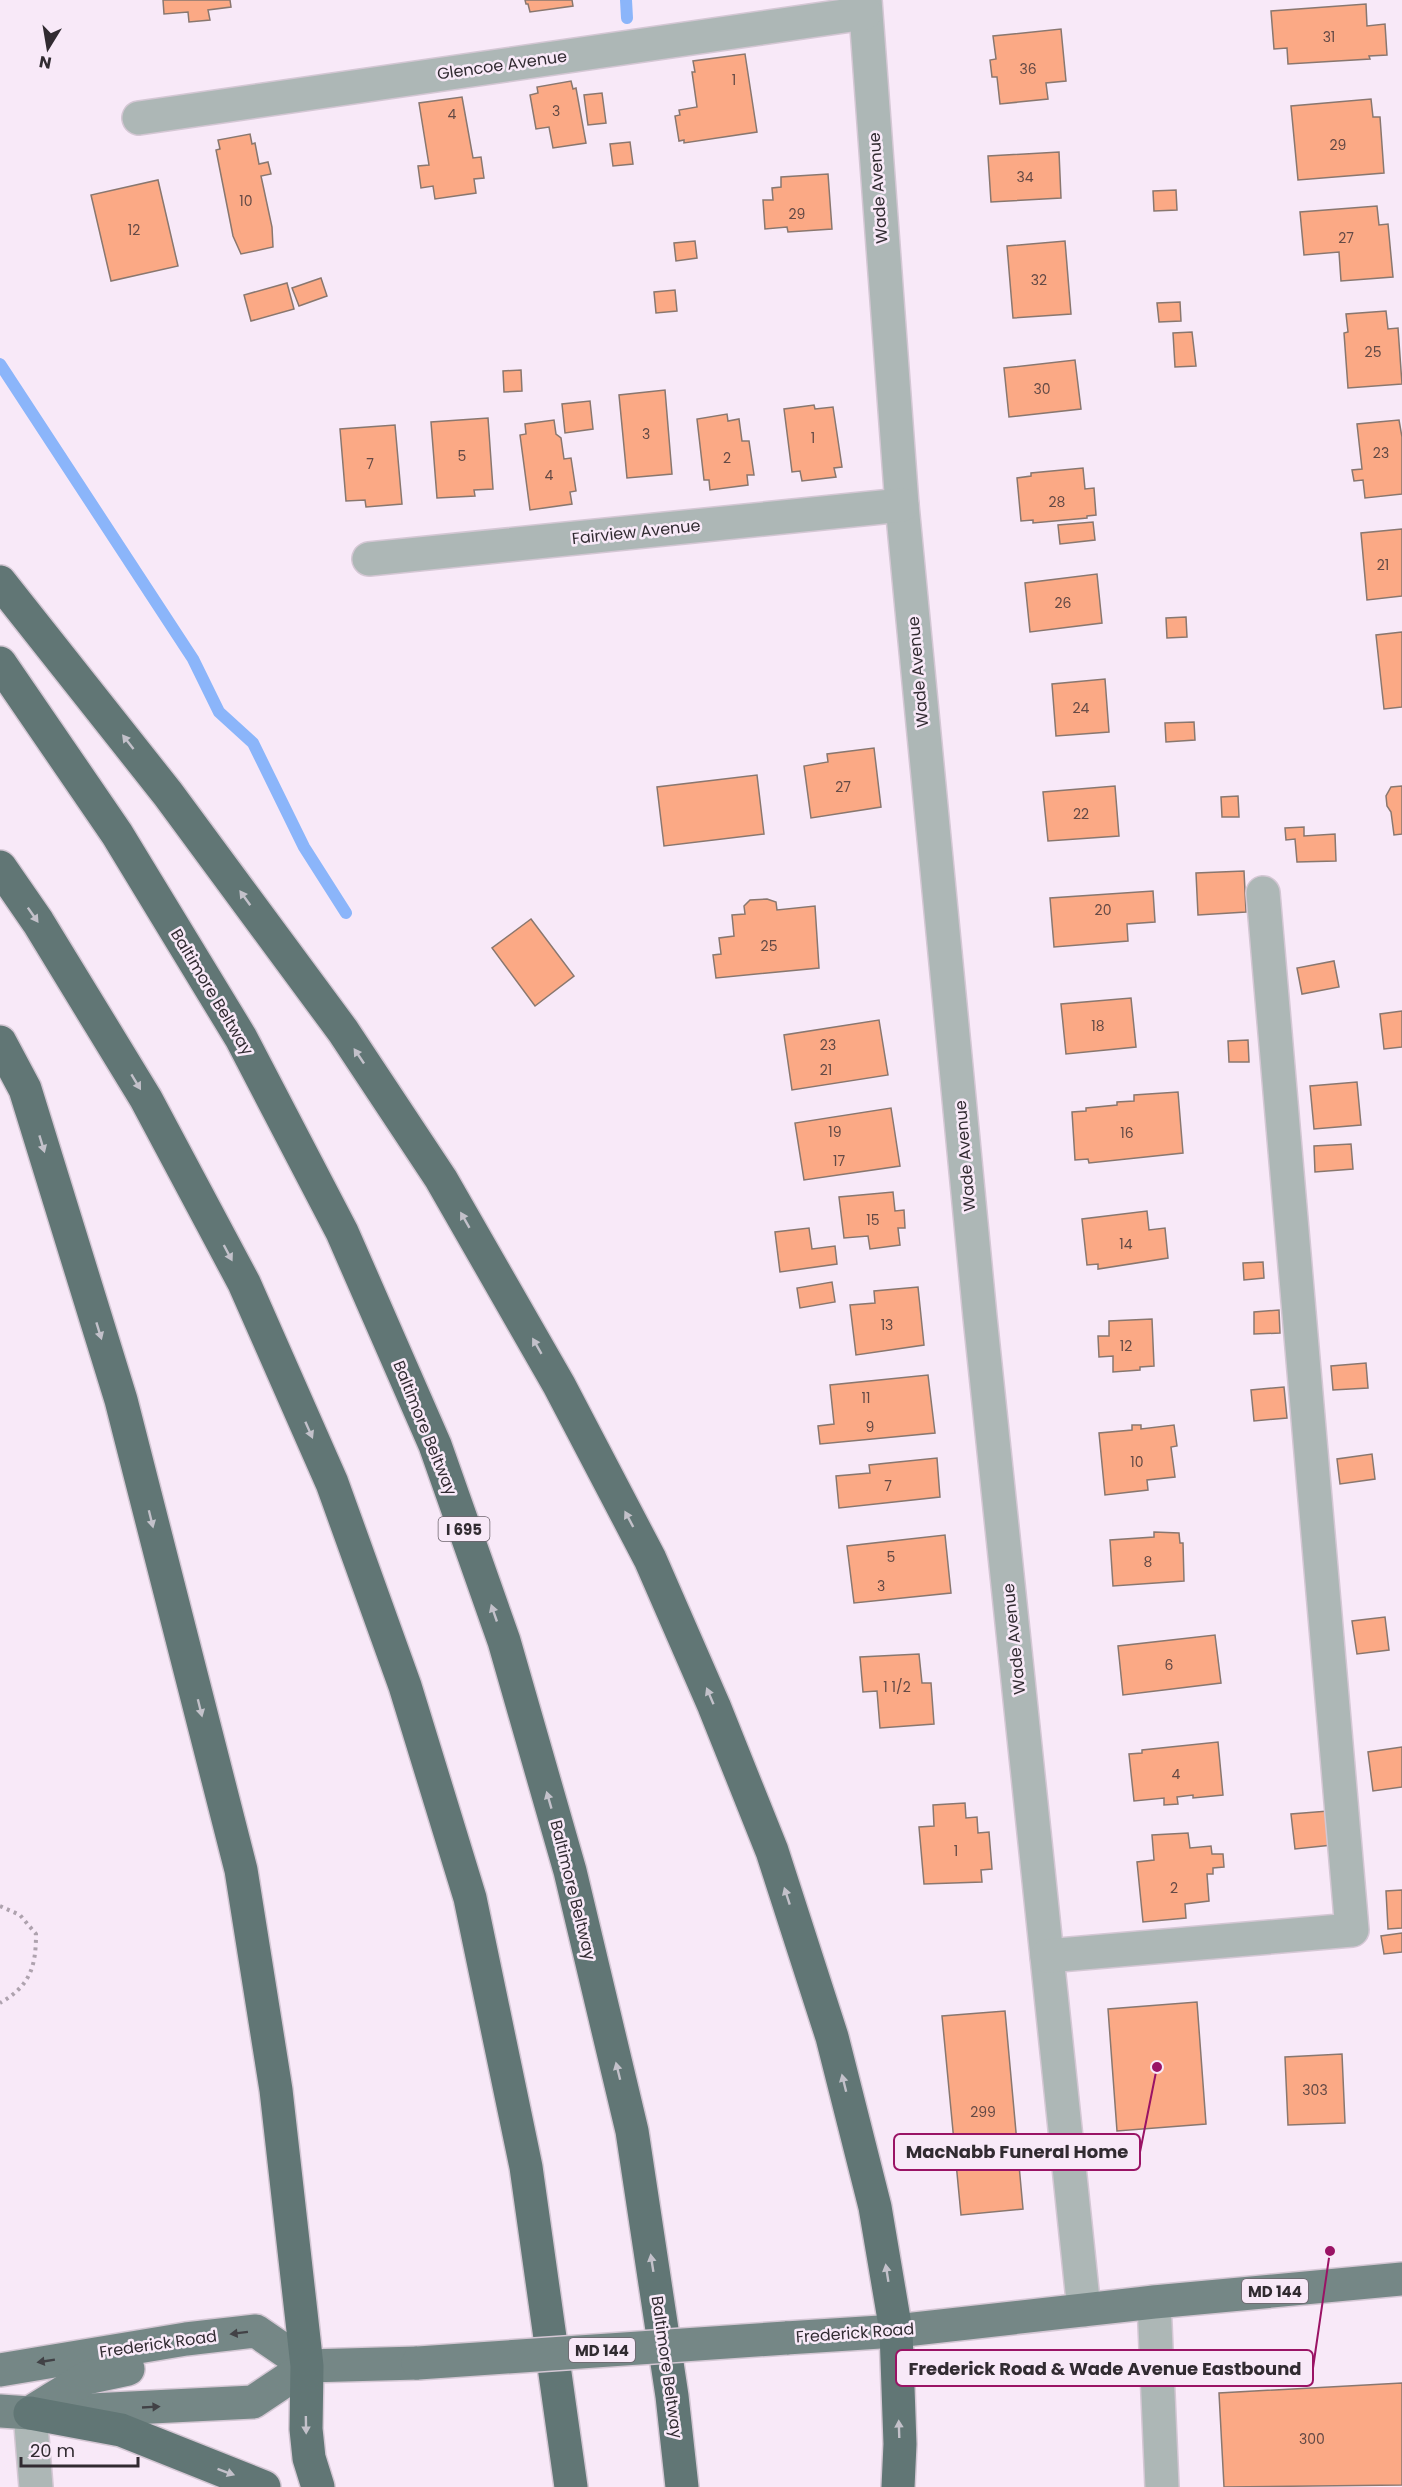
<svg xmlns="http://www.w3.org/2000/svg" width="1402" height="2487" font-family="Poppins,sans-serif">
	<rect width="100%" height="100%" fill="#f8e9f8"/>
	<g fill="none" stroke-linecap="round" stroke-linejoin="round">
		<g stroke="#8bb5fa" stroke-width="12">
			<polyline points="626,0 627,18"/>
			<polyline points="0,364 193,659 219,712 253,743 304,847 346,913"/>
		</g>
	</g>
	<g fill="#fba985" stroke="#89776f" stroke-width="1.5">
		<polygon points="163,0 230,0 231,7 208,10 210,20 189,22 188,12 164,14"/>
		<polygon points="525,0 572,0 573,6 530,12 528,4 526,4"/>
		<polygon points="1366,4 1367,26 1385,24 1387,55 1369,56 1370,59 1288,64 1287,48 1274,49 1271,11"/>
		<polygon points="1061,29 1066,81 1046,83 1048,99 1000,104 997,77 992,77 990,60 996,59 993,36"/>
		<polygon points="745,54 757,132 684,143 684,140 679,141 675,116 680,115 679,110 697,107 692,72 695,72 693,61"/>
		<polygon points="571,81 573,89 576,88 586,143 553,148 549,127 536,129 530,95 538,93 537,87"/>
		<polygon points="602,93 606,123 588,125 584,95"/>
		<polygon points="462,97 473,158 481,157 484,178 474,179 476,193 435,199 433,186 421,188 418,166 429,165 419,103"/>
		<polygon points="1371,99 1373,117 1380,117 1384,173 1298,180 1291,106"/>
		<polygon points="250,134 252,144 255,143 259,164 268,162 271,174 261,176 272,227 273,247 241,254 233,236 216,150 220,149 218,140"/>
		<polygon points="630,142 633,164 613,166 610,144"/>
		<polygon points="1059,152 1061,198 991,202 988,156"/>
		<polygon points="828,174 832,229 788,232 787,227 765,229 763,200 773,200 772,188 781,187 781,177"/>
		<polygon points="158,180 178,266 111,281 91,195"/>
		<polygon points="1176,190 1177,210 1154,211 1153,191"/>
		<polygon points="1377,206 1379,225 1388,224 1393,277 1341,281 1339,252 1304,255 1300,212"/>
		<polygon points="695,241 697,258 676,261 674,243"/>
		<polygon points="1065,241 1071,314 1013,318 1007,246"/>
		<polygon points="321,278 327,296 299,306 292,288"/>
		<polygon points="287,283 294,309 251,321 244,295"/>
		<polygon points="675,290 677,311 656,313 654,292"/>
		<polygon points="1180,302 1181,321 1159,322 1157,303"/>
		<polygon points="1386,311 1388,329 1398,328 1402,384 1348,388 1344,333 1348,332 1346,314"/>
		<polygon points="1192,332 1196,366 1175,367 1173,333"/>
		<polygon points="1075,360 1081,409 1009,417 1004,368"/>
		<polygon points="521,370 522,391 504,392 503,371"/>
		<polygon points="665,390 672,474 627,478 619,395"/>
		<polygon points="590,401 593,429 565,433 562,404"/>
		<polygon points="814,405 815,409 833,407 842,467 834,468 836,477 802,481 800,471 792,472 784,409"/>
		<polygon points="727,414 728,421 739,419 742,441 749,441 754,475 747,475 748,485 710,490 709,480 704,480 697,419"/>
		<polygon points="488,418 493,489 474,490 475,496 437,498 431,422"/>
		<polygon points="554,420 556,434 561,438 564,459 571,458 576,491 570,492 572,504 530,510 520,435 526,434 525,424"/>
		<polygon points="1399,420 1402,437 1402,494 1365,498 1363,480 1354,481 1352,470 1362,469 1357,424"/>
		<polygon points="395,425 402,504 366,507 365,500 346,501 340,429"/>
		<polygon points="1083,468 1085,489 1094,488 1096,515 1087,516 1087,518 1033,523 1033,520 1021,521 1017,478 1031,476 1031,473"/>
		<polygon points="1093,522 1095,540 1060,544 1058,525"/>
		<polygon points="1402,529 1402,596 1367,600 1361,533"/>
		<polygon points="1097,574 1102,623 1030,632 1025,583"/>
		<polygon points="1186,617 1187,637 1167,638 1166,618"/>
		<polygon points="1402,632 1402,707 1384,709 1376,635"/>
		<polygon points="1105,679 1109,732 1056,736 1052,684"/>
		<polygon points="1194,722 1195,740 1166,742 1165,723"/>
		<polygon points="874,748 881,807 811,818 804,766 828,762 827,754"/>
		<polygon points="757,775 764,834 664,846 657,787"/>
		<polygon points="1115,786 1119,836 1048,841 1043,792"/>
		<polygon points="1402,786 1402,834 1394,835 1391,812 1387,806 1386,796 1391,787"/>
		<polygon points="1238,796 1239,817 1222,817 1221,797"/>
		<polygon points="1304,827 1304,836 1335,834 1336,861 1297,862 1295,839 1286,840 1285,828"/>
		<polygon points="1244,871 1246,912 1198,915 1196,873"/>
		<polygon points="1153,891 1155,922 1127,924 1128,941 1054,947 1050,898"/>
		<polygon points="767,899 776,902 777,910 815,906 819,968 716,978 713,955 721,954 719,938 734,936 732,915 745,914 744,906 750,900"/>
		<polygon points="531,919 574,976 535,1006 492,948"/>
		<polygon points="1334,961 1339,987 1302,994 1297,968"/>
		<polygon points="1131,998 1136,1047 1066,1054 1061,1004"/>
		<polygon points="1402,1011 1402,1047 1384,1049 1380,1014"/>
		<polygon points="879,1020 888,1075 792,1090 784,1035"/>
		<polygon points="1248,1040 1249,1062 1229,1062 1228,1041"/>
		<polygon points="1357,1082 1361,1125 1314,1129 1310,1086"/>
		<polygon points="1178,1092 1183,1153 1089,1163 1088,1159 1075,1160 1072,1112 1086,1111 1086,1108 1117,1105 1117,1102 1134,1101 1134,1095"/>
		<polygon points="891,1108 900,1166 804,1180 795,1123"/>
		<polygon points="1351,1144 1353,1169 1315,1172 1314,1146"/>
		<polygon points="893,1192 895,1211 904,1210 905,1228 898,1228 900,1245 870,1249 868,1236 844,1238 839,1197"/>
		<polygon points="1147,1211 1149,1230 1165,1228 1168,1258 1098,1269 1098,1264 1087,1265 1082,1219"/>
		<polygon points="809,1228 812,1249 835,1246 837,1264 780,1272 775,1232"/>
		<polygon points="1263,1262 1264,1278 1244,1280 1243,1263"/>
		<polygon points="832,1282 835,1302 800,1308 797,1288"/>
		<polygon points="918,1287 924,1345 856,1355 850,1305 875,1303 874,1291"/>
		<polygon points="1279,1310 1280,1333 1254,1334 1254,1312"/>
		<polygon points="1152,1319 1154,1366 1140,1367 1140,1370 1113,1372 1113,1356 1099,1357 1098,1336 1109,1336 1109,1321"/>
		<polygon points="1366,1363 1368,1388 1333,1390 1331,1366"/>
		<polygon points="928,1375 935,1433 820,1444 818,1426 834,1424 830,1385"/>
		<polygon points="1284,1387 1287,1418 1254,1421 1251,1390"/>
		<polygon points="1132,1425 1141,1425 1141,1429 1174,1425 1177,1446 1171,1447 1175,1477 1147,1480 1148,1490 1105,1495 1099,1433 1132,1430"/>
		<polygon points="1372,1454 1375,1479 1340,1484 1337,1459"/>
		<polygon points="937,1458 940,1497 839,1508 836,1476 870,1473 869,1465"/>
		<polygon points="1154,1532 1179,1533 1180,1543 1183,1543 1184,1581 1113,1586 1110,1540 1154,1537"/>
		<polygon points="945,1535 951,1593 854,1603 847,1546"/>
		<polygon points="1385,1617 1389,1650 1357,1654 1352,1621"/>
		<polygon points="1215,1635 1221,1683 1123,1695 1118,1646"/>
		<polygon points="919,1654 922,1683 931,1683 934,1724 880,1728 877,1691 863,1692 860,1657"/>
		<polygon points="1218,1742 1223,1795 1193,1798 1193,1795 1177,1797 1178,1804 1164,1805 1164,1798 1134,1801 1129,1754 1142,1753 1142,1750"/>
		<polygon points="1402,1747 1402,1787 1373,1791 1368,1752"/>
		<polygon points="965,1803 966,1818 977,1817 978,1833 989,1832 992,1869 981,1870 982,1882 924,1884 919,1827 934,1826 933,1805"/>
		<polygon points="1328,1811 1332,1845 1295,1849 1291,1814"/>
		<polygon points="1188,1833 1190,1848 1211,1846 1212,1854 1223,1854 1224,1867 1213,1868 1213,1874 1207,1874 1209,1901 1185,1904 1186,1918 1143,1922 1137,1862 1154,1860 1152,1835"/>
		<polygon points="1402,1890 1402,1928 1388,1929 1386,1891"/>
		<polygon points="1402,1933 1402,1952 1384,1954 1381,1936"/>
		<polygon points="1197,2002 1206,2124 1117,2131 1108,2009"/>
		<polygon points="1005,2011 1023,2209 961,2215 942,2016"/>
		<polygon points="1342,2054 1345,2123 1288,2125 1285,2057"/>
		<polygon points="1402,2383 1402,2485 1224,2487 1219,2393"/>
	</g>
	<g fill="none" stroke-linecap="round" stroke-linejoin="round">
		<g stroke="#d4c7d4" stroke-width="36">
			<g id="minor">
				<polyline points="865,0 902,505 980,1317 1084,2310"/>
				<polyline points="139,118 865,13"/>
				<polyline points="369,559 902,505"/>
				<polyline points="1047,1956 1352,1930 1263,893"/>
				<polyline points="1154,2302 1162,2487"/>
				<polyline points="30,2413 36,2487"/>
			</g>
		</g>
		<g stroke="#d4c7d4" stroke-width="36">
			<g id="major">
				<polyline points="786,2338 896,2331 1154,2302 1402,2279"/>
				<polyline points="0,2370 186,2339 256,2331 307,2366"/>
				<polyline points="0,2411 30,2413 253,2402 307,2366 418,2363"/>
				<polyline points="31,2412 86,2378 128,2369"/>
			</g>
		</g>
		<g stroke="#d4c7d4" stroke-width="36">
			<g id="highway">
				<polyline points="0,582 168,794 343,1031 441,1179 559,1385 650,1559 714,1706 772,1851 832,2037 875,2207 896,2331 900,2444 898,2487"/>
				<polyline points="0,663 117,834 241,1038 342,1232 435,1445 504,1641 570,1871 632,2131 672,2396 682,2487"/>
				<polyline points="0,867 38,922 146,1099 244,1283 332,1483 405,1686 470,1898 526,2167 571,2487"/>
				<polyline points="0,1042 25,1089 121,1400 241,1870 276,2090 307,2366 306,2429 309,2458 318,2487"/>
				<polyline points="30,2413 121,2430 264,2487"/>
			</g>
		</g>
		<path stroke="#aea2ae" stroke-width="4" stroke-dasharray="3 4.5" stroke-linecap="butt" d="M0 1906 20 1915 36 1934C36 1967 30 1986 0 2003"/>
		<use href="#minor" stroke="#adb7b6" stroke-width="33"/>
		<use href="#major" stroke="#758786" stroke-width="33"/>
		<use href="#highway" stroke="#617675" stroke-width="33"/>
		<g stroke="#d4c7d4" stroke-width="36" stroke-linecap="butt">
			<polyline id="major-bridge" points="418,2363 786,2338"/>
		</g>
		<use href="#major-bridge" stroke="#758786" stroke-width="33"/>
	</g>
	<defs><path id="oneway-solid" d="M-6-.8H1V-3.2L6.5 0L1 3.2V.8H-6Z" transform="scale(1.5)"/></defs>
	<g fill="#c3c1ca">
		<use href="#oneway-solid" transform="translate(128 742) rotate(-128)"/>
		<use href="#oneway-solid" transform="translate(245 898) rotate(-126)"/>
		<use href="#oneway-solid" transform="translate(33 915) rotate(55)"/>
		<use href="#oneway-solid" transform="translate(359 1056) rotate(-124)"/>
		<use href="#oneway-solid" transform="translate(136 1082) rotate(59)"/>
		<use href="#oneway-solid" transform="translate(42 1144) rotate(73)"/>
		<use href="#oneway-solid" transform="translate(465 1220) rotate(-120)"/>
		<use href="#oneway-solid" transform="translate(228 1253) rotate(62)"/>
		<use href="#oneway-solid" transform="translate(99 1331) rotate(73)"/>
		<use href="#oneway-solid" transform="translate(537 1346) rotate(-120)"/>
		<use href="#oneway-solid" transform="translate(309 1430) rotate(66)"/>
		<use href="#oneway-solid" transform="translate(151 1519) rotate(76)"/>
		<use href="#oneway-solid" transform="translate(629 1519) rotate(-118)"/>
		<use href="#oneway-solid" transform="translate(494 1613) rotate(-109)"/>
		<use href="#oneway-solid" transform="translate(710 1696) rotate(-113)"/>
		<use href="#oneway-solid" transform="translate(200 1708) rotate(76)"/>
		<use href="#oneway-solid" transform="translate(549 1800) rotate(-106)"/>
		<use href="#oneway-solid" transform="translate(787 1896) rotate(-108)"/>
		<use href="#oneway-solid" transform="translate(618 2071) rotate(-104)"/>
		<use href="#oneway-solid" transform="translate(844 2083) rotate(-104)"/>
		<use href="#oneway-solid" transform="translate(652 2263) rotate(-99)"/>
		<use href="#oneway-solid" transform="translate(887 2273) rotate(-99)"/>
		<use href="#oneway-solid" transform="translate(306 2425) rotate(89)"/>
		<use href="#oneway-solid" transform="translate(899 2429) rotate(-92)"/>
		<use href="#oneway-solid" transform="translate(226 2472) rotate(20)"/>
	</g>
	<g fill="#424246">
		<use href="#oneway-solid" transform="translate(239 2333) rotate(173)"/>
		<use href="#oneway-solid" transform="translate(46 2361) rotate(171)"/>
		<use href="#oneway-solid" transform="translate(151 2407) rotate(-3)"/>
	</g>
	<g text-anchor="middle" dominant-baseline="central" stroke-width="5" stroke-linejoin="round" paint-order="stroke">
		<g font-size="14" fill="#644a46">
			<text x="1329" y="37">31</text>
			<text x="1028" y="69">36</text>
			<text x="734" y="80">1</text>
			<text x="556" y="111">3</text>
			<text x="452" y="114">4</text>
			<text x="1338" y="145">29</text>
			<text x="1025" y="177">34</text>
			<text x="246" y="201">10</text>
			<text x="797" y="214">29</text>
			<text x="134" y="230">12</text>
			<text x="1346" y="238">27</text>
			<text x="1039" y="280">32</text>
			<text x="1373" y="352">25</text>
			<text x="1042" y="389">30</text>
			<text x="646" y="434">3</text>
			<text x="813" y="438">1</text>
			<text x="1381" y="453">23</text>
			<text x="462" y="456">5</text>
			<text x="727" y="458">2</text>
			<text x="370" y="464">7</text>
			<text x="549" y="475">4</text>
			<text x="1057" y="502">28</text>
			<text x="1383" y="565">21</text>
			<text x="1063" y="603">26</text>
			<text x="1081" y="708">24</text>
			<text x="843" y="787">27</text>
			<text x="1081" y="814">22</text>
			<text x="1103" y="910">20</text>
			<text x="769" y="946">25</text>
			<text x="1098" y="1026">18</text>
			<text x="828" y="1045">23</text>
			<text x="826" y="1070">21</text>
			<text x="835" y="1132">19</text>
			<text x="1127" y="1133">16</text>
			<text x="839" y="1161">17</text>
			<text x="873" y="1220">15</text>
			<text x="1126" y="1244">14</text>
			<text x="887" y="1325">13</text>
			<text x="1126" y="1346">12</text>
			<text x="866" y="1398">11</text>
			<text x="870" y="1427">9</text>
			<text x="1137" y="1462">10</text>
			<text x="888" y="1486">7</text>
			<text x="891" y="1557">5</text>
			<text x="1148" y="1562">8</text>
			<text x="881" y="1586">3</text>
			<text x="1169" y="1665">6</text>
			<text x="897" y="1687">1 1/2</text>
			<text x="1176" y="1774">4</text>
			<text x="956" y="1851">1</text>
			<text x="1174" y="1888">2</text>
			<text x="1315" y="2090">303</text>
			<text x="983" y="2112">299</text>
			<text x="1312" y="2439">300</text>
		</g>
		<g fill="#f8e9f8" stroke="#6d646d" stroke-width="1.5">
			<rect x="438.5" y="1517" width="51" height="24" rx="4.5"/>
			<rect x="1242" y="2279" width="66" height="24" rx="4.5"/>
			<rect x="569" y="2338" width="66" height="24" rx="4.5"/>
		</g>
		<g font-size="15" font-weight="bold" fill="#312b31">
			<text x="464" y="1529">I 695</text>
			<text x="1275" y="2291">MD 144</text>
			<text x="602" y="2350">MD 144</text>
		</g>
		<g font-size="16" fill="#312b31" stroke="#f8e9f8">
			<text transform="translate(502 65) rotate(-8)">Glencoe Avenue</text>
			<text transform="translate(878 188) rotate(-94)">Wade Avenue</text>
			<text transform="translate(636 532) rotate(-6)">Fairview Avenue</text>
			<text transform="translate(918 672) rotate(-95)">Wade Avenue</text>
			<text transform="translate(212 992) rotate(59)">Baltimore Beltway</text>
			<text transform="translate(965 1156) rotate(-95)">Wade Avenue</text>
			<text transform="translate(425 1428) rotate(68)">Baltimore Beltway</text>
			<text transform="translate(1014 1639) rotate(-96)">Wade Avenue</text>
			<text transform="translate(573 1890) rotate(76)">Baltimore Beltway</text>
			<text transform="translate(855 2333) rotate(-4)">Frederick Road</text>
			<text transform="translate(158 2344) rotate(-8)">Frederick Road</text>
			<text transform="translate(667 2367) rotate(82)">Baltimore Beltway</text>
		</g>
	</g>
	<path fill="none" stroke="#9a1365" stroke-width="2" d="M1157 2067L1140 2152M1330 2251L1313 2368"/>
	<g fill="#9a1365" stroke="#f8e9f8" stroke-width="2">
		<circle cx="1157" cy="2067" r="6"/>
		<circle cx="1330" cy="2251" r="6"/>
	</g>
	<g fill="#f8e9f8" stroke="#9a1365" stroke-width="2">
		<rect x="894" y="2134" width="246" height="36" rx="6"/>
		<rect x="896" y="2350" width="417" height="36" rx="6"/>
	</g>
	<g font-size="18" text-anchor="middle" font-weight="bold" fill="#312b31">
		<text x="1017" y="2158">MacNabb Funeral Home</text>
		<text x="1105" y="2375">Frederick Road &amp; Wade Avenue Eastbound</text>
	</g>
	<g transform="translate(48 48) rotate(191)" stroke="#f8e9f8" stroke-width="4.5" paint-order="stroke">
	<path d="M0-4.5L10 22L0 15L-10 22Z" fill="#312b31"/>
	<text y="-9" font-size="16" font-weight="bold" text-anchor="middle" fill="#312b31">N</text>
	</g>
	<path d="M21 2457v9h117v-9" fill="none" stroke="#312b31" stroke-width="3"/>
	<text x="30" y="2457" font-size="18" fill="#312b31" stroke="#f8e9f8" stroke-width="4.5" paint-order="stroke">20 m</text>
</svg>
